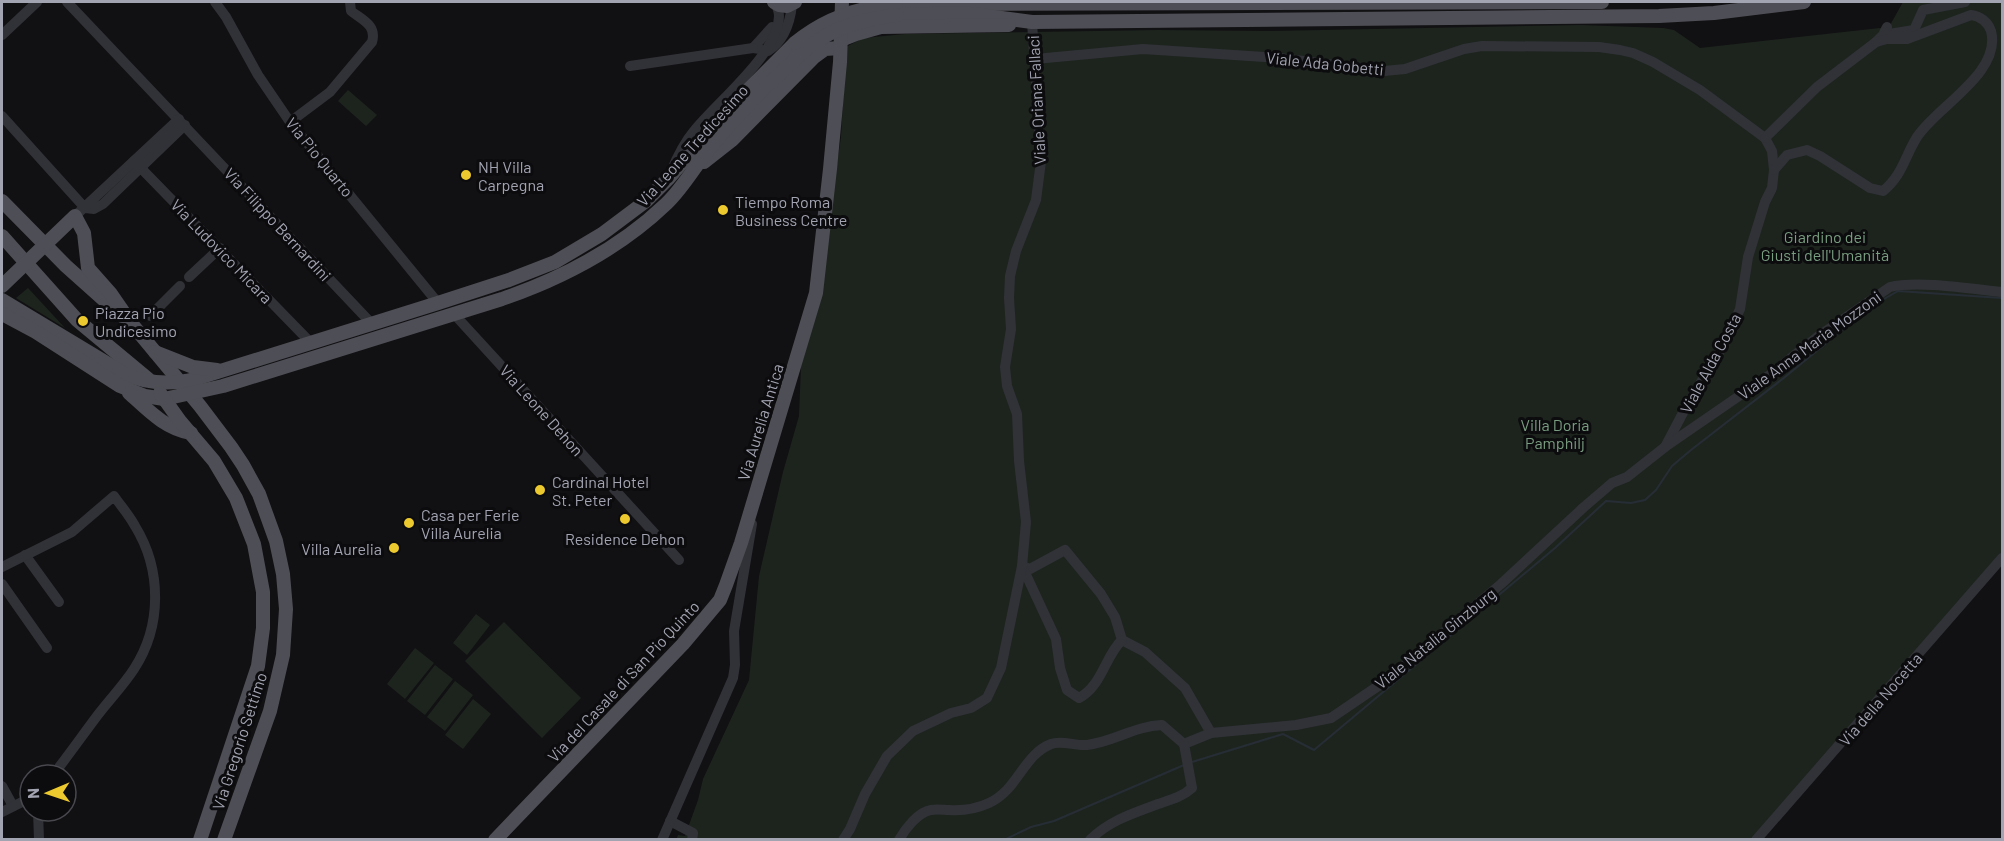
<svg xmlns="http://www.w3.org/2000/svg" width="2004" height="841" font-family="Barlow,sans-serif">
	<rect width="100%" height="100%" fill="#111012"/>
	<g fill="#1d241e">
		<polygon points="1903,2 2002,2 2002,554 1752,839 676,840 678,835 685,836 698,800 703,779 749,680 759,576 783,472 799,416 801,366 832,198 841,137 846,47 863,38 905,34 1158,30 1271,31 1581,25 1663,28 1674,30 1700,48 1889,27"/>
		<polygon points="348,90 377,115 366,126 338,101"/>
		<polygon points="28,288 65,328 16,298"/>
		<polygon points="476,614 490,625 467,655 453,643"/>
		<polygon points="504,622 581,698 542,738 465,661"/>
		<polygon points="415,648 434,663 405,699 387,684"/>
		<polygon points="435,665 453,679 425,715 407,701"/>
		<polygon points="455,681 473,695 445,731 427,717"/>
		<polygon points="473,699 491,714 463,749 445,735"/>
	</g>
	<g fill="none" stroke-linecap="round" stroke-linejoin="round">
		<g stroke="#272d35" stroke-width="2">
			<polyline points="1192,762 1283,734 1314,750 1555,548 1606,501 1631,503 1645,500 1656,490 1672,466 1691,450 1785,377 1870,307 1898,291 2002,298"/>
			<polyline points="1004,840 1031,827 1054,821 1184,765"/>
		</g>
		<g stroke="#313237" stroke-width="10">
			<polyline points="67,2 371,323"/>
			<polyline points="215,2 226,17 258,75 290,122 438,303"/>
			<polyline points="1889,34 1914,30 1923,10 1965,2"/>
			<polyline points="2,35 37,2"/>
			<polyline points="760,49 753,48 772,27"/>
			<path d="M768 51C784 41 790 23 792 5"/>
			<polyline points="1035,59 1143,49 1279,58 1384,71 1405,69 1464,49 1482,46 1599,47 1620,50 1633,53 1653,62 1700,90 1765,138 1772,151 1774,170 1772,188 1765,202 1748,257 1740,309 1724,344 1686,407 1665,447"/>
			<polyline points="630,66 753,48"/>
			<polyline points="2,116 85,208"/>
			<path d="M290 122 330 92 372 42C377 25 362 20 351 11L350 2"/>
			<polyline points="1765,138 1817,87 1876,42 1883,35 1887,27"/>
			<polyline points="134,161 310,342"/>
			<path d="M1774 170 1787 155 1807 150 1820 156 1870 188 1883 191C1902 176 1905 156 1917 137 1936 107 2002 73 1991 31 1988 22 1980 16 1971 15L1907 39H1887L1876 42"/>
			<path d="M671 172C677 157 684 143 694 131 717 102 779 53 779 16 779 11 777 7 775 2"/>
			<polyline points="85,208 94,209 103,204 185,125"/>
			<polyline points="75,216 179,119"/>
			<polyline points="189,277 220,248"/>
			<polyline points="454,314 679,560"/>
			<polyline points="150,316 180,286"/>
			<polyline points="25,555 59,602"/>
			<polyline points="1022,566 1030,569 1065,550 1101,594 1115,617 1122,640 1145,652 1185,688 1211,733"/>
			<path d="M1022 566 1056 639 1060 668 1067 690 1079 698C1102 686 1105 656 1122 640"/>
			<path d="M2 567 72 532 114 496C121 506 129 515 135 526 162 570 162 626 134 669 123 686 109 700 97 716 82 736 68 756 53 775"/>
			<polyline points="2,584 47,648"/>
			<path d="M1184 744 1211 733 1296 725 1331 718 1387 680 1501 584 1584 507 1612 483 1627 477 1665 447 1771 374 1820 335 1890 287C1917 280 1973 289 2002 292"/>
			<polyline points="2,786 13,806"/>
			<polyline points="38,811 39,840"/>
			<polyline points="2,812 30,798"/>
			<polyline points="670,821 693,833 692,840"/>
			<polyline points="662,840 733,678 735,665 734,631 752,524"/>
			<polyline points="843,840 850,829 865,794 887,756 913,731 951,713 971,708 987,698 1001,668 1022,566 1026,522 1019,461 1017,414 1007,386 1005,367 1011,329 1009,298 1010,276 1016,251 1036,200 1041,161 1032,22"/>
			<path d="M899 840C905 829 918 812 931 810 937 809 944 810 949 810 964 811 976 809 989 803 1018 790 1023 755 1051 744 1062 740 1075 746 1087 745 1113 742 1135 726 1162 725L1184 744"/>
			<path d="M1090 840C1108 821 1134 813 1158 804 1170 800 1182 797 1192 788L1184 744"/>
			<polyline points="1756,840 2002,558"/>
		</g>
		<g stroke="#4e4e56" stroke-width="14">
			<polyline points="774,2 779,5 787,6 795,2"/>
			<polyline points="896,4 1602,2"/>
			<polyline points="897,15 963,13 1032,22 1659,16 1714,13 1804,2"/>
			<polyline points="841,40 856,34 881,27 1009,25"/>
			<polyline points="704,162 732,140 814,57 825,49 840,48"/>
			<polyline points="2,201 66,266 122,316"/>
			<polyline points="2,236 77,320 148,379"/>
			<polyline points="2,286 75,216 84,233 88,268 111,294 131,323 200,406 231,447 243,465 259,494 276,541 283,574 286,609 283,655 270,711 224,840"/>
			<path d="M2 300 125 374C148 384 170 385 195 379L438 303 509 280 555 262 602 234 646 201 669 178 725 113 795 43"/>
			<path d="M2 314 36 332 120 386 145 396 164 399 223 386 502 299C563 278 619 249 666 204 685 186 697 162 714 143 743 108 776 76 810 46"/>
			<polyline points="155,352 193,367 217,370"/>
			<path d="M129 393C147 409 165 429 191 433"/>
			<polyline points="160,393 180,421 214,461 236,498 254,544 263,592 263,628 258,666 200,840"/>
			<polyline points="495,840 683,644 720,600 726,585 741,543 816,293 830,169 840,62 842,2"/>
		</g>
		<g stroke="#4e4e56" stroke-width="14">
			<path d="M795 43C824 19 859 7 896 4"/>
			<path d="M810 46C836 26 866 19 897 15"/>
		</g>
	</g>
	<g fill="#ecc92e" stroke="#0c0b0d" stroke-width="2">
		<circle cx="466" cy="175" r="6"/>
		<circle cx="723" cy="210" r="6"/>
		<circle cx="83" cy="321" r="6"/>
		<circle cx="540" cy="490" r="6"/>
		<circle cx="625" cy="519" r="6"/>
		<circle cx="409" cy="523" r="6"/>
		<circle cx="394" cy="548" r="6"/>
	</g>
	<g text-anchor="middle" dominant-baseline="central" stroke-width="6" stroke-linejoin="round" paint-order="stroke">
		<g font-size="16" fill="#a2a4b2" stroke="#0c0b0d">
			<text transform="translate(1325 63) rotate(6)">Viale Ada Gobetti</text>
			<text transform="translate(1036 100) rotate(-93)">Viale Oriana Fallaci</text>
			<text transform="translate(692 145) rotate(-48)">Via Leone Tredicesimo</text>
			<text transform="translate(320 157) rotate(51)">Via Pio Quarto</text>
			<text transform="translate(278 224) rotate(47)">Via Filippo Bernardini</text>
			<text transform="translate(222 251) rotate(46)">Via Ludovico Micara</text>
			<text transform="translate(1809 345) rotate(-36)">Viale Anna Maria Mozzoni</text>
			<text transform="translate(1710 363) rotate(-62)">Viale Alda Costa</text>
			<text transform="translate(542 410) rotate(48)">Via Leone Dehon</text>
			<text transform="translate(760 422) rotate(-73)">Via Aurelia Antica</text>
			<text transform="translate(1435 638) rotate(-39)">Viale Natalia Ginzburg</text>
			<text transform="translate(623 681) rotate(-47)">Via del Casale di San Pio Quinto</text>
			<text transform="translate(1880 699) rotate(-49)">Via della Nocetta</text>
			<text transform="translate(239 741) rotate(-72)">Via Gregorio Settimo</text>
		</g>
		<g font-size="16" fill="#a2a4b2" stroke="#0c0b0d" text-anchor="start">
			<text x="478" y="166">NH Villa<tspan x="478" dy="18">Carpegna</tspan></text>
			<text x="735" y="201">Tiempo Roma<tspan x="735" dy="18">Business Centre</tspan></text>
			<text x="95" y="312">Piazza Pio<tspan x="95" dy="18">Undicesimo</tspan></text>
			<text x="552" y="481">Cardinal Hotel<tspan x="552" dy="18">St. Peter</tspan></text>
			<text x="421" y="514">Casa per Ferie<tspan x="421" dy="18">Villa Aurelia</tspan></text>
			<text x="625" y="538" text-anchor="middle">Residence Dehon</text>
			<text x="382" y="548" text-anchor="end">Villa Aurelia</text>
		</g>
		<g font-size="16" fill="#799d81" stroke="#0c0b0d">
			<text x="1825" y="236">Giardino dei<tspan x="1825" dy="18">Giusti dell'Umanità</tspan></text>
			<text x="1555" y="424">Villa Doria<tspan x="1555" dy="18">Pamphilj</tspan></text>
		</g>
	</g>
	<rect width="2004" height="841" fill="none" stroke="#a2a4b2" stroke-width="6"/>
	<g transform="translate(48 793) rotate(268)"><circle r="28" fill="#0c0b0d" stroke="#48484f" stroke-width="1.5"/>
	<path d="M0-4.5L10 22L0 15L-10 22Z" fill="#ecc92e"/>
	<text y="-9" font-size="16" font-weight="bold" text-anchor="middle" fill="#a2a4b2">N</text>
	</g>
</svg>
